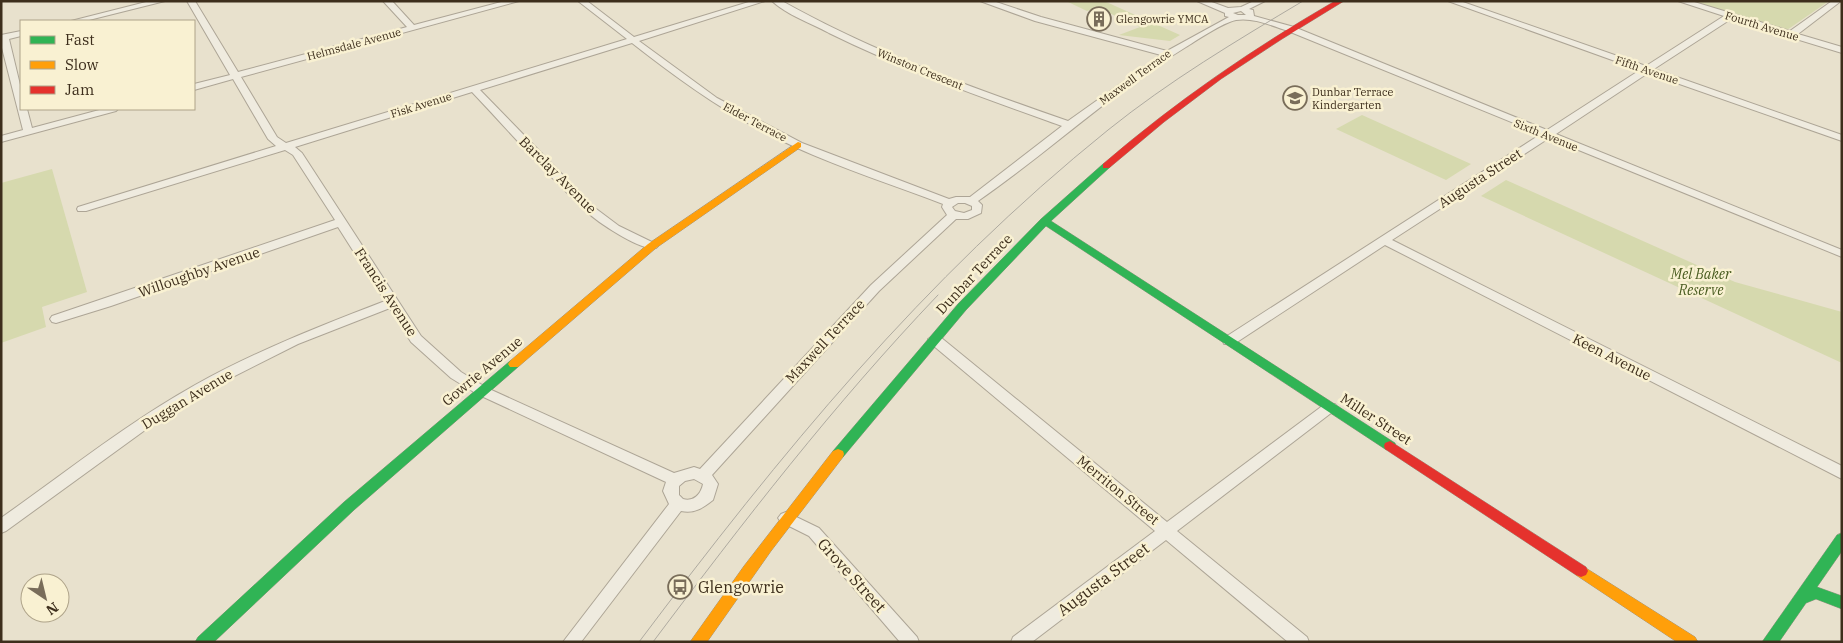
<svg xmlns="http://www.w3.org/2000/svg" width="1843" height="643" font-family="'IBM Plex Serif',serif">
	<rect width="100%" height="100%" fill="#e8e1cd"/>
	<g fill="#d6d9ae">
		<polygon points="1066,1 1104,1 1180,35 1170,41 1119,35 1140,27 1098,8 1087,11"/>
		<polygon points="1690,1 1829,1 1787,30"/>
		<polygon points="1362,115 1471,164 1446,180 1336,129"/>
		<polygon points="52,169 87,292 42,307 46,327 1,343 1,183"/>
		<polygon points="1506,180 1735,282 1842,312 1842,363 1481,196"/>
	</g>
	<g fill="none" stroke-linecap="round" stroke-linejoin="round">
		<g stroke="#ada596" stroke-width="2">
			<g id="street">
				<polygon points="150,1 165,1 85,21 71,21"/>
				<path d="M187 1H195L238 72 407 27 383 1H392L414 25 505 1H519L241 77 277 137 286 143 627 39 578 1H587L634 37 752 1H765L639 41 717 98 802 143 949 199 956 197H970L1062 126C984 98 904 70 829 33 811 23 787 15 772 1H782C873 52 970 87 1068 121L1161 55 1035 21 980 1H993L1041 17 1167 51 1229 17 1225 16V13L1197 1H1209L1228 8 1241 7 1254 1H1265L1249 9 1253 10 1254 16 1294 27 1547 130 1640 70 1448 1H1460L1646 66 1724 16 1678 1H1691L1790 31 1832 1H1841L1798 34 1842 47V53L1731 19 1654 69 1842 135V141L1648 73 1556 134 1842 250V257L1549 138 1392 240 1842 466V479L1385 245 1234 344H1224L1223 341 1224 338 1541 134 1288 31C1272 26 1253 17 1236 20 1222 23 1199 39 1186 47 1112 92 1049 152 978 201L982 205 981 213 968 219H956L879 291 712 475 718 484 713 500C703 508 694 514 681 511L581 642H563L669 504 663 491 666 482 477 394 451 378 411 342 390 308 298 344 205 391 152 425 6 531 1 533V518C65 473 127 423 195 385 256 351 320 326 385 301L338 227 111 306 56 323 52 322 50 319 52 316 335 220 293 155 285 150 86 211H78L77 209 78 207 276 146 268 139 233 79 194 90V84L230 75ZM1241 11 1246 15H1238L1233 13ZM632 43C683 83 735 120 795 147 843 169 894 185 943 204L942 207 947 215 871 285 700 469 694 467 674 473 487 388 461 372 421 336 302 153 295 147 472 92C510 132 546 174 586 211 597 222 642 252 656 248L658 246 656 244 619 226 595 208 480 90ZM958 203H965L972 206V210L964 213 955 211 952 207ZM694 479 703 484C701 494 694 502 683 499L679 495V486L685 481Z"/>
				<polygon points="21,31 21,36 9,39 21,89 21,109 27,109 32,128 103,109 118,109 116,111 1,142 1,136 23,130 1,44 1,35"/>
				<polygon points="934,335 939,336 1167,522 1325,404 1335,404 1337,407 1335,410 1177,531 1307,637 1309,642 1288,642 1166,540 1032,642 1011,642 1013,637 1155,531 929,342 928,339"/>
				<polygon points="786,512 819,528 917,637 919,642 900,642 809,536 781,522 778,518 781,514"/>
			</g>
		</g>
		<g stroke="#9d9586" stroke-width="1">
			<g id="fast">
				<polygon points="1106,163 1111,166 1109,168 1051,221 1395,443 1396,446 1395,449 1390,451 1385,449 1046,226 966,310 843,457 838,459 833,457 832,454 833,451 958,304 1041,219 1103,164"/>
				<polygon points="514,360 520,364 518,367 354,510 214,642 195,642 198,637 344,502 510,361"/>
				<polygon points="1842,533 1842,551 1817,587 1842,596 1842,609 1816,599 1806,603 1779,642 1762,642 1837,535"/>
			</g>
		</g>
		<g stroke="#9d9586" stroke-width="1">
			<g id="slow">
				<polygon points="798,142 801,143 801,147 656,248 518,367 510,367 508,364 510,361 648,244"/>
				<polygon points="838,449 843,451 844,454 843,457 771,551 707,642 690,642 744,566 833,451"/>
				<polygon points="1581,565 1695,637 1698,642 1677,642 1576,575 1574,571 1576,567"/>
			</g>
		</g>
		<g stroke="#9d9586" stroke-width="1">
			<g id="jam">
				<path d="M1335 1H1344L1282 39 1221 79 1164 122 1109 168H1103V164C1175 102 1252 49 1335 1Z"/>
				<polygon points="1390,441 1586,567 1588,571 1586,575 1581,577 1576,575 1385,449 1384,446 1385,443"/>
			</g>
		</g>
		<use href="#street" fill="#efebdf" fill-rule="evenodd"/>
		<use href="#fast" fill="#30b455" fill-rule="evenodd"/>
		<use href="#slow" fill="#ff9f0a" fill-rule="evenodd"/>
		<use href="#jam" fill="#e5322d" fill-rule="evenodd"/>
		<g stroke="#aeaaa0" stroke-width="1">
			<path d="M639 642C781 453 923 279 1108 130 1169 81 1236 41 1303 1"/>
			<path d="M653 642C743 522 834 404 938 295"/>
		</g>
	</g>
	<defs>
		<g id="building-ring" transform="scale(1.25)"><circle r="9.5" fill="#f9f1d2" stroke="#796d5a" stroke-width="1.5"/><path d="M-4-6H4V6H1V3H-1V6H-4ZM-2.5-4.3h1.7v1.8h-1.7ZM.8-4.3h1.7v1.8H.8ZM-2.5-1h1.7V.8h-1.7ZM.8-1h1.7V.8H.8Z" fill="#796d5a"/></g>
		<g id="school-ring" transform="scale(1.25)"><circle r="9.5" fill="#f9f1d2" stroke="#796d5a" stroke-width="1.5"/><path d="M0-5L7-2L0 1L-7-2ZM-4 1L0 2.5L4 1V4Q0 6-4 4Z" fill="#796d5a"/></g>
		<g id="bus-ring" transform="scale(1.25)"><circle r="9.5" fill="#f9f1d2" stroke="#796d5a" stroke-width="1.5"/><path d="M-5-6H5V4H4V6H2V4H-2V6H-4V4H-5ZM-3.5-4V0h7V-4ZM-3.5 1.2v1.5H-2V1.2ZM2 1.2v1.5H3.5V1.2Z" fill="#796d5a"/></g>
	</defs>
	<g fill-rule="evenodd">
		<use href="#building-ring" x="1099" y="19"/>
		<use href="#school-ring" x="1295" y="98"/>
		<use href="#bus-ring" x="680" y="587"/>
	</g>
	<g text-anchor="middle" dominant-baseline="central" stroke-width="5" stroke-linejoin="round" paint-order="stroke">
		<g font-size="11" fill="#3d2e1c" stroke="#f9f1d2" text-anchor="start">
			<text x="1116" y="19">Glengowrie YMCA</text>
			<text x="1312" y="92">Dunbar Terrace<tspan x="1312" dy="13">Kindergarten</tspan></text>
		</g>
		<g font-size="11" fill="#3d2e1c" stroke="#f9f1d2">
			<text transform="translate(1762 26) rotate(17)">Fourth Avenue</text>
			<text transform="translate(354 44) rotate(-15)">Helmsdale Avenue</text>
			<text transform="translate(920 69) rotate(22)">Winston Crescent</text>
			<text transform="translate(1647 70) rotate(19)">Fifth Avenue</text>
			<text transform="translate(1135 77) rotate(-36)">Maxwell Terrace</text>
			<text transform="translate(421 105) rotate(-17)">Fisk Avenue</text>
			<text transform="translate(755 122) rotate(28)">Elder Terrace</text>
			<text transform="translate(1546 135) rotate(22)">Sixth Avenue</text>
		</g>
		<g font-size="14" fill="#3d2e1c" stroke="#f9f1d2">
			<text transform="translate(558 175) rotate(45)">Barclay Avenue</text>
			<text transform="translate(1480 178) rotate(-33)">Augusta Street</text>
			<text transform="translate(199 272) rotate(-19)">Willoughby Avenue</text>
			<text transform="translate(974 274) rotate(-47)">Dunbar Terrace</text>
			<text transform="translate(386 292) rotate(57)">Francis Avenue</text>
			<text transform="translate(825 341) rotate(-47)">Maxwell Terrace</text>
			<text transform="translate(1612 357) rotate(27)">Keen Avenue</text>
			<text transform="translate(482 371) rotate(-40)">Gowrie Avenue</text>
			<text transform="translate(187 399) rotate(-31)">Duggan Avenue</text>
			<text transform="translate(1376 419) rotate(33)">Miller Street</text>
			<text transform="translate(1118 490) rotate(39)">Merriton Street</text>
		</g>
		<g font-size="14" font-style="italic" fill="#495c20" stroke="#f9f1d2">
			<text x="1701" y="274">Mel Baker<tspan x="1701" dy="16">Reserve</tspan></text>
		</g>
		<g font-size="16" fill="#3d2e1c" stroke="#f9f1d2">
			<text transform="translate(852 575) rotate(48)">Grove Street</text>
			<text transform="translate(1103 579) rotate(-37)">Augusta Street</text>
		</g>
		<g font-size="16" fill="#3d2e1c" stroke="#f9f1d2" text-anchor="start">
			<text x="698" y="587">Glengowrie</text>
		</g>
	</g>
	<rect width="1843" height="643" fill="none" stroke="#3d2e1c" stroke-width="5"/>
	<rect x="20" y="20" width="175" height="90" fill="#f9f1d2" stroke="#aea389"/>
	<rect x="30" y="36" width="25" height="8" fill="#30b455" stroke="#aea389"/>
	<text x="65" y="45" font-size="15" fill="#3d2e1c">Fast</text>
	<rect x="30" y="61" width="25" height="8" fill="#ff9f0a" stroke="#aea389"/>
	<text x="65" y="70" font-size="15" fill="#3d2e1c">Slow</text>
	<rect x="30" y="86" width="25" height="8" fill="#e5322d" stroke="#aea389"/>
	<text x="65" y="95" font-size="15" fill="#3d2e1c">Jam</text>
	<g transform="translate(45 598) rotate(145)"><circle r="24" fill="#f9f1d2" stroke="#aea389"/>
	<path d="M0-4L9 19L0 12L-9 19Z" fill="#796d5a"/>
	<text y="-8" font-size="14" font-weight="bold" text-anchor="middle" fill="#3d2e1c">N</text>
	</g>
</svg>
